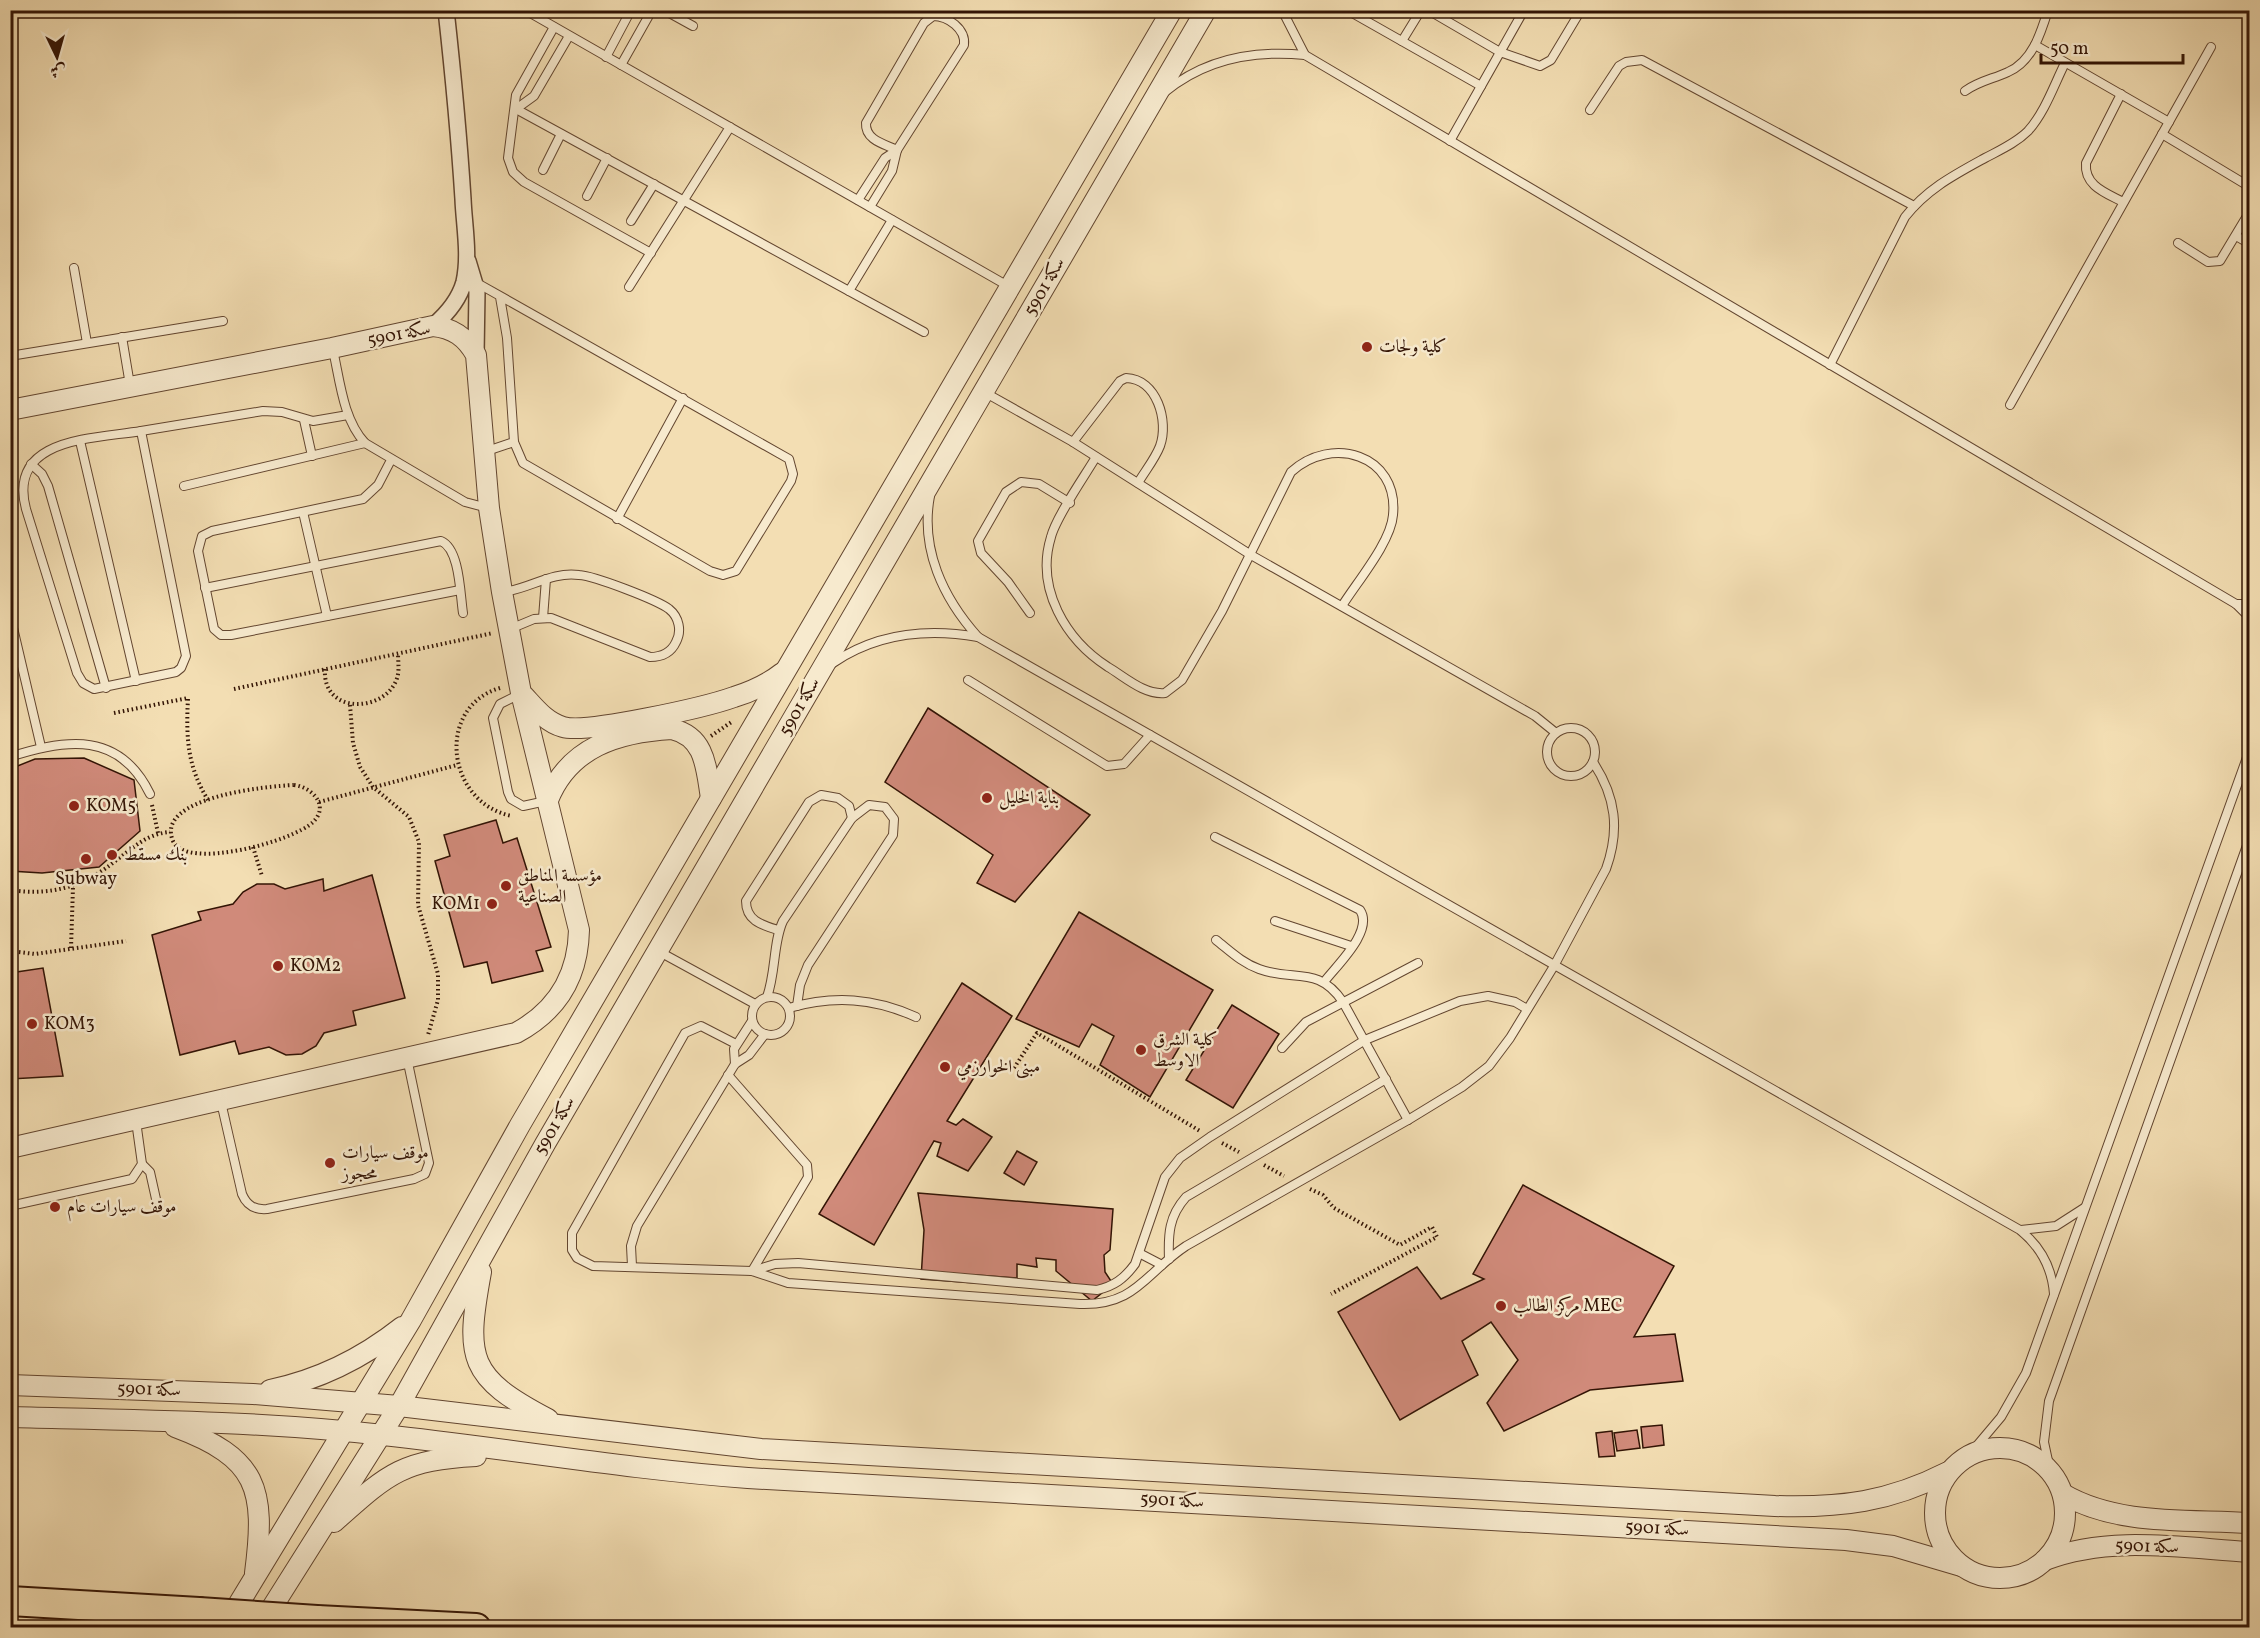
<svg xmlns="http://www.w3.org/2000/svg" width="2260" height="1638" font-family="Vollkorn,Amiri,serif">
	<rect width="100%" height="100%" fill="#f3deb3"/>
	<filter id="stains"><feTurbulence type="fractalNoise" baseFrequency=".00333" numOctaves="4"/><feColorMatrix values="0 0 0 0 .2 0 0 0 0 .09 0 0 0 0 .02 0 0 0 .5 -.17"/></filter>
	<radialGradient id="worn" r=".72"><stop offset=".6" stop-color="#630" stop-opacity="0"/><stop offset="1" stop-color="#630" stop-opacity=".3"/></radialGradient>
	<g fill="#d08a7a" stroke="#331405" stroke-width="1.5">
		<polygon points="928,708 1090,815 1015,902 977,883 993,855 885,782"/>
		<polygon points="84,758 134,780 140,831 99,867 42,873 10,871 10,769 35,759"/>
		<polygon points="496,820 503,843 517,838 551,947 536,951 543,971 492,983 487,962 464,967 435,861 450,856 444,835"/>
		<polygon points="372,875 405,998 353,1011 356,1025 324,1033 316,1046 302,1054 286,1055 269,1047 239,1054 235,1041 180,1055 152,935 201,920 198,912 233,904 243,892 257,884 274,884 285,889 323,879 324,891"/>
		<polygon points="1079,912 1213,990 1150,1097 1100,1065 1114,1036 1092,1024 1079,1047 1016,1019"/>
		<polygon points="43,968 63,1076 10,1079 10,973"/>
		<polygon points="962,983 1012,1016 947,1121 956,1125 963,1119 992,1137 968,1171 937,1156 941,1143 934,1141 874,1245 819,1214"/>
		<polygon points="1232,1005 1279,1034 1233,1108 1186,1080"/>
		<polygon points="1017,1151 1037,1162 1024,1185 1004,1173"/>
		<polygon points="1523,1185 1674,1266 1634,1337 1675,1334 1683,1381 1590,1390 1504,1431 1487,1403 1518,1360 1491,1322 1462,1341 1478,1375 1400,1420 1338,1312 1417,1267 1441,1299 1484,1279 1473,1274"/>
		<polygon points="918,1193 1113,1209 1110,1250 1104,1255 1105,1272 1113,1284 1092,1301 1056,1271 1056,1260 1036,1258 1037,1267 1017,1264 1017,1278 977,1275 975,1283 921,1279 924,1230"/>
		<polygon points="1662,1425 1664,1445 1643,1448 1641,1427"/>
		<polygon points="1637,1430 1640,1448 1617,1451 1614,1433"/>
		<polygon points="1612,1431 1615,1456 1599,1457 1596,1433"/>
	</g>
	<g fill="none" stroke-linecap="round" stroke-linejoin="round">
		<g stroke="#634630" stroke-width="10">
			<g id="service">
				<polyline points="525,10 1008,286"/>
				<polyline points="664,10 693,26"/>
				<polyline points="1282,10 1305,55"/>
				<polyline points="1347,10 1481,86"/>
				<polyline points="1428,10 1500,52 1540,66 1551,60 1581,10"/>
				<path d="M933 16C948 16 966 29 964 45L897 150C884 144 865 140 866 123L924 23Z"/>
				<polyline points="554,27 516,95 508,158 513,172 524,182 651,253"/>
				<polyline points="1402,41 1421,10"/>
				<polyline points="2035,45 2169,122"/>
				<polyline points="606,57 631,10"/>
				<polyline points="621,65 652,10"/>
				<path d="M1965 91C1979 81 1993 79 2008 72 2032 62 2041 33 2048 10"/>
				<path d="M1165 92C1205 59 1255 50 1305 55L2236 604 2250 618"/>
				<path d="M2121 94 2086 163C2084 186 2106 193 2123 202"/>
				<polyline points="516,109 924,332"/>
				<polyline points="516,109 534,96 569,36"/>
				<polyline points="1590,110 1619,66 1626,62 1642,60 1914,206"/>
				<polyline points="2162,134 2250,187"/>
				<polyline points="1450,141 1524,10"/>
				<polyline points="543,170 561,134"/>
				<polyline points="587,196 607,158"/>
				<polyline points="858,200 885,158 897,150"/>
				<polyline points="870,207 892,171 897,150"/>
				<polyline points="631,221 654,184"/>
				<polyline points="2236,236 2250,244"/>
				<polyline points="2178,243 2208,262 2220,261 2250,211"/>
				<polyline points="74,268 87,343"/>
				<polyline points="477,283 789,459 793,474 791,481 736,571 723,575 710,571 523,463 514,442 507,338 500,297"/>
				<polyline points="629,287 730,127"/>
				<polyline points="849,291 892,220"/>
				<polyline points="122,337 130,385"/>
				<path d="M333 350C340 381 343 419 365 443L465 502 488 508"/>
				<polyline points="10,356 223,321"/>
				<path d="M1830 365 1905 217C1927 189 1954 175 1985 158 2000 150 2016 143 2028 131 2045 112 2054 85 2065 63"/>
				<polyline points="984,392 1073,442 1251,555 1535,716 1556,733"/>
				<polyline points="2010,405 2211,47"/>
				<polyline points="304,420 312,456"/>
				<path d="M141 431 186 656 181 668 176 672 94 689 83 683 77 673 26 509C7 437 94 439 141 431Z"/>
				<polyline points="141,431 263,411 282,412 313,421 348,415"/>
				<polyline points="80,441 136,681"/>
				<path d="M1073 442 1120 381 1126 378C1157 379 1169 421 1160 446 1155 459 1145 471 1138 483"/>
				<polyline points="484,452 514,442"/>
				<path d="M1096 457C1084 477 1056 517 1051 537 1035 589 1066 640 1108 667 1125 677 1144 695 1165 693L1182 680 1222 611 1291 472C1331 435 1399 454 1393 515 1391 542 1357 582 1342 606"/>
				<polyline points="391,460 378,485 363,499 212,531 202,536 198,551 214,629 221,635 231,635 460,590"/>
				<polyline points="31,464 42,474 48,486 106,688"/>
				<polyline points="184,486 365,443"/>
				<path d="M930 496C920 549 943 598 978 637L2020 1230C2041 1247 2052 1267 2054 1294"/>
				<polyline points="303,512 327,616"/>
				<polyline points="617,519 683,398"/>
				<path d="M205 588 441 541C460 549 460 594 463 613"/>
				<path d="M503 592C529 589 552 571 579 575 595 576 657 600 669 609 679 617 682 631 676 642 671 653 661 657 650 657L551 618 534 619 510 629"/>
				<polyline points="2236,604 2250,604"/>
				<polyline points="1030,613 1008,582 981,553 978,541 1006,492 1021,482 1039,484 1070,503"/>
				<polyline points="10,615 41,747"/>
				<polyline points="543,618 546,579"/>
				<path d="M833 663C877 633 926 628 978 637"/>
				<polyline points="968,680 1107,766 1124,764 1150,735"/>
				<polyline points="520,694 500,704 493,718 508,792 511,799 523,806 546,801"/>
				<circle cx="1571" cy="752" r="24"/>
				<path d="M10 757C67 738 120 732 150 794"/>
				<path d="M1215 837 1360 910C1374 931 1337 965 1324 982"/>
				<polyline points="1275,921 1351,946"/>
				<path d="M778 930C762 925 746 921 746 901L809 802 821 795 838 798 849 806 852 818"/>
				<path d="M1216 940C1230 951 1242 963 1259 969 1294 982 1318 965 1343 1002L1408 1120"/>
				<polyline points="658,951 755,1004"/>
				<circle cx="771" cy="1016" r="19"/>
				<path d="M767 997C776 972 773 942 783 921L852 818 869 805 885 807 894 819 893 835 808 965 800 985 797 1006"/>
				<path d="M789 1008C834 995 874 998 916 1017"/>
				<path d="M736 1044 701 1026 685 1033 572 1233V1250L577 1258 593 1266 752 1271 775 1264 798 1263 1097 1290C1114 1286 1124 1279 1135 1264L1165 1177 1180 1158 1210 1137 1365 1040 1460 1001 1488 996 1515 1002 1527 1009"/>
				<polyline points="1282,1048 1306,1022 1418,963"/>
				<polyline points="735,1064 734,1049 752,1021"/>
				<polyline points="728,1075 807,1165 808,1177 752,1271"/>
				<path d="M221 1102 242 1194C247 1206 255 1210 267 1209L414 1179 425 1174 429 1163 407 1058"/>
				<polyline points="142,1164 150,1172 156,1199"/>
				<polyline points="10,1206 132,1179 142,1164 136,1121"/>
				<polyline points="2021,1230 2056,1226 2084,1208"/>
				<polyline points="1139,1253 1162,1265"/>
				<path d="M1169 1259C1168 1234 1169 1216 1186 1197L1386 1079"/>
				<polyline points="632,1266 631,1246 637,1226 735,1064 749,1055 765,1034"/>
				<path d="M752 1271 788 1283 1080 1304C1136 1306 1145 1273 1186 1246L1408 1120 1462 1087 1489 1066 1510 1038 1554 966 1606 869C1620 830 1616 797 1593 762"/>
				<polyline points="1969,1455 2001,1417 2026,1373 2250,749"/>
				<polyline points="2050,1470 2044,1442 2049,1401 2250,837"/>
			</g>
		</g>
		<g stroke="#634630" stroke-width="18">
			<g id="minor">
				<polyline points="468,261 477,291 476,355"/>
				<path d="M433 326C447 314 459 300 464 282 470 255 464 225 463 199 459 136 453 73 446 10"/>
			</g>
		</g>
		<g stroke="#634630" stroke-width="22">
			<g id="tertiary">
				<path d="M10 410 332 348 433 326C453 328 466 337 476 355L489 508 502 592 521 693 579 930C578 977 557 1011 516 1033L10 1148"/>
				<path d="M524 696C536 709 546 722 563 727 587 734 706 707 734 697 750 692 768 684 782 673"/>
				<path d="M548 800C569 747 618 732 672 729 706 737 706 768 711 798"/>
				<path d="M481 1272C465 1359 468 1377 548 1419"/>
				<path d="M10 1385 253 1394 399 1406 761 1449 1775 1506C1841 1508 1889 1502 1948 1472"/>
				<path d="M270 1390C318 1380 364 1357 402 1327"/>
				<path d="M10 1417C134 1420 259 1421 383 1435 505 1448 625 1469 748 1478L1846 1540 1893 1546 1961 1566"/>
				<path d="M175 1427C258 1458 266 1488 255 1573"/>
				<circle cx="2000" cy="1513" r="65"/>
				<path d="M2063 1494C2118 1526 2188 1519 2250 1523"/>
				<path d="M334 1522C388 1474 401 1460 476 1456"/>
				<path d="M2045 1560C2110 1535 2182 1548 2250 1552"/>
				<polyline points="227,1623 411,1320 520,1125 1172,10"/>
				<polyline points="261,1625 399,1406 545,1144 1206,10"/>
			</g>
		</g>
		<g stroke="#331405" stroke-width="32">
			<g id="motorway">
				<polyline points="10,1601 199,1612"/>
				<polyline points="317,1620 476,1628"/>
			</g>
		</g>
		<g stroke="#331405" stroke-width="4" stroke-dasharray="1.5 3" stroke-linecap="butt">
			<path d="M325 669C322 714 382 713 396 681 400 672 398 663 398 653"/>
			<path d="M500 688C435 707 446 803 512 816"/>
			<polyline points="234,689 493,633"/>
			<polyline points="350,705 353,743 360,767 373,787 409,817 419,842 418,905 438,974 438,1000 428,1035"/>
			<path d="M114 713 188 698C186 737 187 766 208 800"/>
			<polyline points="711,736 733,721"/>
			<path d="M294 785C312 787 330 806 313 822 294 841 186 871 173 841 154 797 268 786 294 785Z"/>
			<polyline points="319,802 457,765"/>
			<polyline points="152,805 158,833"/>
			<polyline points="253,847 262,876"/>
			<path d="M10 890C50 896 83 887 114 862 133 848 146 834 170 832"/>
			<polyline points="71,948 73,887"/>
			<polyline points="10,951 35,954 126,941"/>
			<polyline points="1014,1068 1037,1033 1200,1131"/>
			<polyline points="1222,1143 1239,1152"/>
			<polyline points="1264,1165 1284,1176"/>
			<polyline points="1310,1189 1323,1195 1334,1208 1400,1245 1432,1227 1437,1237 1331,1294"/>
		</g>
		<use href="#service" stroke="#f7eace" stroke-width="8"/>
		<use href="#minor" stroke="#f7eace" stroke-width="15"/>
		<use href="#tertiary" stroke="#f7eace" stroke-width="20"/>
		<use href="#motorway" stroke="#f3deb3" stroke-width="28"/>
		<g stroke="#331405" stroke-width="32" stroke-linecap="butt">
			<polyline id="motorway-bridge" points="199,1612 317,1620"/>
		</g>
		<use href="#motorway-bridge" stroke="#f3deb3" stroke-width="28"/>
	</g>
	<g fill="#8f2418" stroke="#f7eace" stroke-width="2">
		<circle cx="1367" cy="347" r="6"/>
		<circle cx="987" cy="798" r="6"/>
		<circle cx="74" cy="806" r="6"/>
		<circle cx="112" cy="855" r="6"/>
		<circle cx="86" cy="859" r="6"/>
		<circle cx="506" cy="886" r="6"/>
		<circle cx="492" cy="904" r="6"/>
		<circle cx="278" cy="966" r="6"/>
		<circle cx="32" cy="1024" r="6"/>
		<circle cx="1141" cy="1050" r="6"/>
		<circle cx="945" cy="1067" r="6"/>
		<circle cx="330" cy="1163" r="6"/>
		<circle cx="55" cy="1207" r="6"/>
		<circle cx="1501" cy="1306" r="6"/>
	</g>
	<g text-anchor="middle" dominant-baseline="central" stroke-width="5" stroke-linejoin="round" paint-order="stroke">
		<g font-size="18" fill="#331405" stroke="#f7eace">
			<text transform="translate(1045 287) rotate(-60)">سكة 5901</text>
			<text transform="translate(399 335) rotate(-11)">سكة 5901</text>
			<text transform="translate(800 707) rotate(-60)">سكة 5901</text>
			<text transform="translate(555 1126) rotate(-60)">سكة 5901</text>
			<text transform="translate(149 1390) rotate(2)">سكة 5901</text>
			<text transform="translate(1172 1501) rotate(3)">سكة 5901</text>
			<text transform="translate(1657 1529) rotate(3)">سكة 5901</text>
			<text transform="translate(2147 1547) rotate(2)">سكة 5901</text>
		</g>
		<g font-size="18" fill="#331405" stroke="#f7eace" text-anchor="start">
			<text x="1379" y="347">كلية ولجات</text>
			<text x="999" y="798">بناية الخليل</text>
			<text x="86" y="806">KOM5</text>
			<text x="124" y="855">بنك مسقط</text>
			<text x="518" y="876">مؤسسة المناطق<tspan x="518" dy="21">الصناعية</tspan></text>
			<text x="86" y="879" text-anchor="middle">Subway</text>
			<text x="480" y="904" text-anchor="end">KOM1</text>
			<text x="290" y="966">KOM2</text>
			<text x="44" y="1024">KOM3</text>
			<text x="1153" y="1040">كلية الشرق<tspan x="1153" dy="21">الاوسط</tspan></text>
			<text x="957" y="1067">مبنى الخوارزمي</text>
			<text x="342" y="1153">موقف سيارات<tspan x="342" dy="21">محجوز</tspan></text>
			<text x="67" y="1207">موقف سيارات عام</text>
			<text x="1513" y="1306">مركز الطالب MEC</text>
		</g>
	</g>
	<rect width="2260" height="1638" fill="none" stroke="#f3deb3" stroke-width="36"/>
	<rect x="12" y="12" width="2236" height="1614" fill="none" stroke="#331405" stroke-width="3"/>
	<rect x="18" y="18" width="2224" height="1602" fill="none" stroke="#331405" stroke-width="1.5"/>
	<g transform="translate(57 57) rotate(175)" stroke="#f7eace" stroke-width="4.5" paint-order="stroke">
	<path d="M0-4.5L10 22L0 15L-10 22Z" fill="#331405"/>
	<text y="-9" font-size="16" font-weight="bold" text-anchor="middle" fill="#331405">ش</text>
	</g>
	<path d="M2041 54v9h142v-9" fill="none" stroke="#331405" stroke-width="3"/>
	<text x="2050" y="54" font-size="18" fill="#331405" stroke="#f7eace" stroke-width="4.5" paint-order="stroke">50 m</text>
	<rect width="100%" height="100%" filter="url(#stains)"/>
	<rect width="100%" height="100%" fill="url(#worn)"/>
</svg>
